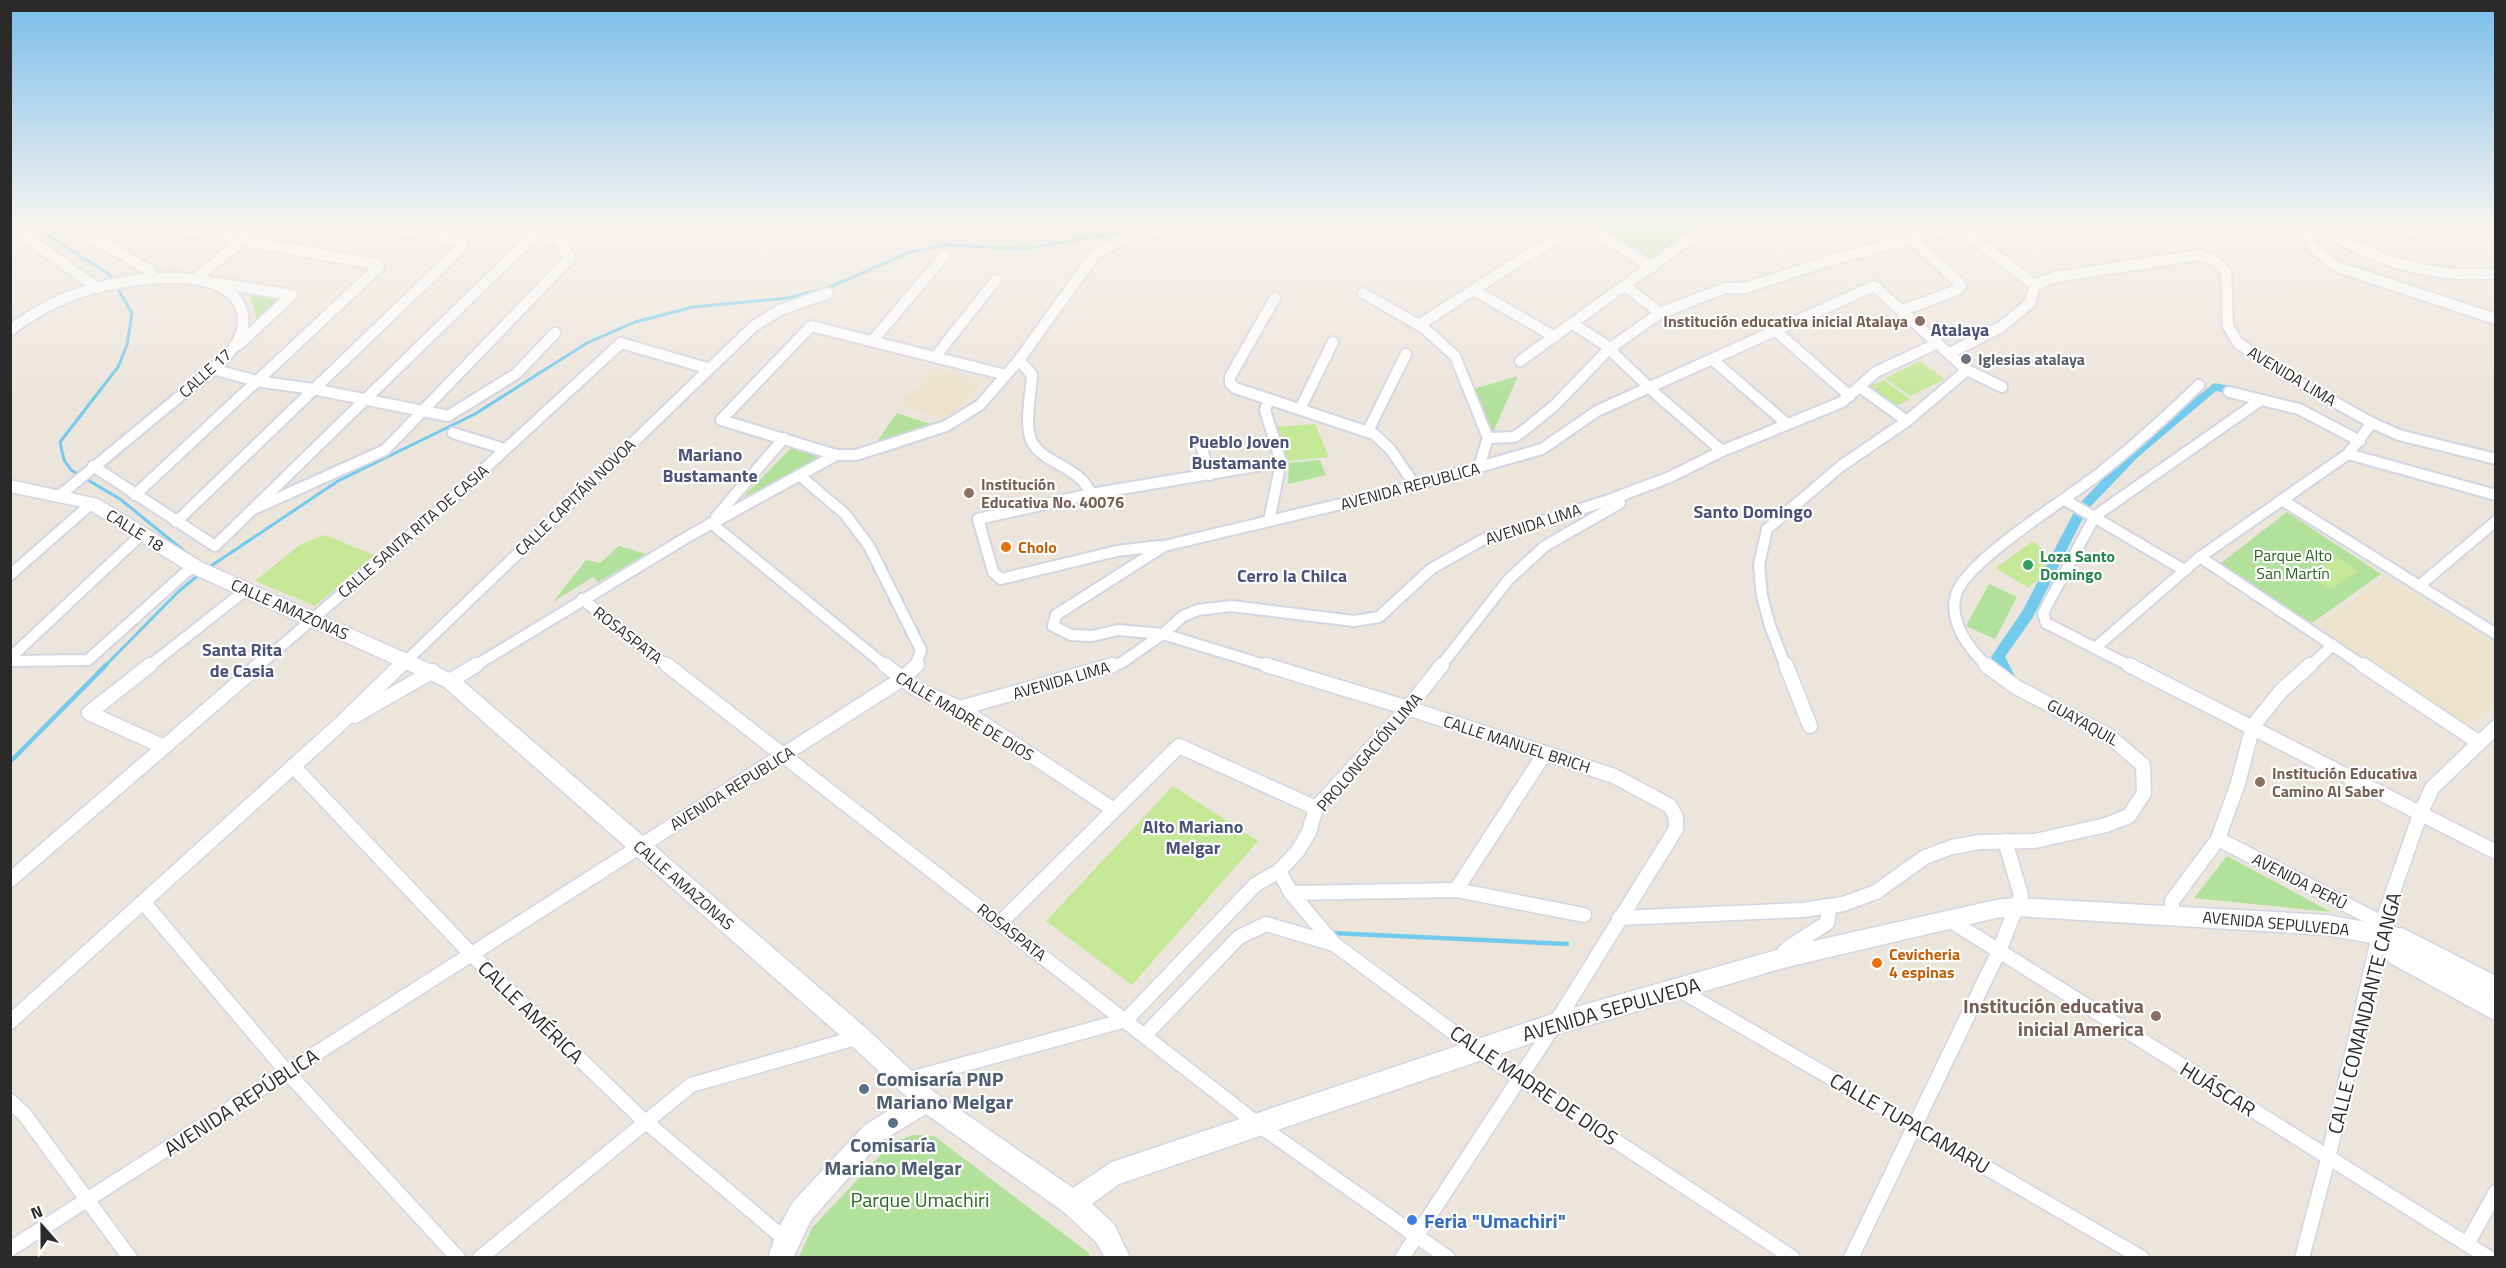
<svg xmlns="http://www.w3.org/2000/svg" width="2506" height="1268" font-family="'Titillium Web',sans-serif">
	<rect width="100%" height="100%" fill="#ece5dc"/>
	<g fill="#ede3cc">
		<polygon points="935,368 982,380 946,420 900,405"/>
		<polygon points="2385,577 2495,645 2495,704 2465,729 2316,628"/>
	</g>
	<g fill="#b1e19a">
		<polygon points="1597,221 1704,221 1648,262 1589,226"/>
		<polygon points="249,290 282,298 257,321"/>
		<polygon points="1518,376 1493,432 1473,389"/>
		<polygon points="897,413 930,424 876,443"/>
		<polygon points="792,447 823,458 742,498"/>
		<polygon points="1320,460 1326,475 1288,484 1289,463"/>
		<polygon points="2287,512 2381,574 2312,623 2217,566"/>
		<polygon points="619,546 646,554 598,582 593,577 553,602 586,560 600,563"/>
		<polygon points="1989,584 2017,597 1995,639 1966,626"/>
		<polygon points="2227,856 2331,912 2194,898"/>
		<polygon points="913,1135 934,1136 1089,1253 1090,1257 799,1257 812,1228 893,1142"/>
	</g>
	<g fill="#c4e896">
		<polygon points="1920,361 1945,379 1910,396 1885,378"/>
		<polygon points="1884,380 1910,399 1897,406 1870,386"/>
		<polygon points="1315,424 1329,457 1288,461 1276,427"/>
		<polygon points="325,535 374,555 315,606 255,581 301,544"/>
		<polygon points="2033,541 2058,562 2028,588 1996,568"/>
		<polygon points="2337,557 2358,571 2331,590 2309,576"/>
		<polygon points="1173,786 1258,841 1132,985 1046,921"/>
	</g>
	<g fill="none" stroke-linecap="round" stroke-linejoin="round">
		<g stroke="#72caec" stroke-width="3">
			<polyline points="25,221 109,274 132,313 127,345 118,367 60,442 64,460 71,470 120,499 189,555"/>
			<polyline points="208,568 338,481 475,414 587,343 635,322 693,307 789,298 830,287 908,253 929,248 947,245 1025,249 1179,221"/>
			<polyline points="104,667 179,591 201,573"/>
		</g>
		<g stroke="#72caec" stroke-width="4.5">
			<polyline points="10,762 106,665"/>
			<polyline points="1331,933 1567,944"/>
		</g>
		<g fill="#72caec" fill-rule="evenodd">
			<polygon points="2214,383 2242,388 2248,392 2242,396 2216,391 2138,457 2090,507 2082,507 2080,504 2082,501 2130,451"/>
			<polygon points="2079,509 2085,514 2033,617 2005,657 2018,682 2016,686 2006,686 1991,657 2023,610 2073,514"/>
		</g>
		<g stroke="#d2d5e3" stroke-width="14">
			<g id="street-far1">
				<polyline points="64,221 149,270 154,278"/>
				<polyline points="1885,221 1905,232 1961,285 1957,290 1901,311"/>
				<polyline points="2299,221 2313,247 2335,266 2496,319"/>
				<path d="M2312 221C2363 258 2433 280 2496 273"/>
				<path d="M2383 221C2404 233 2415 236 2435 221"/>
				<polyline points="1583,224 1652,267"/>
				<polyline points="10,226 98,288"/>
				<polyline points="1958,227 2035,285"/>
				<polyline points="89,233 105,224 131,221 376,264 379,267 135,495"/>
				<polyline points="195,279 266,221"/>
				<polyline points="217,283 292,295"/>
				<polyline points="1625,286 1660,313"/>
				<polyline points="1474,290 1555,337"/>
				<polyline points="1363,293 1424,328 1455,356 1488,438"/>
				<polyline points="1275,298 1230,377 1230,383 1235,388 1374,434 1390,449 1415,485"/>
				<polyline points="1573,324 1604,344 1657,395 1722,451"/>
				<polyline points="1419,325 1515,263 1589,221"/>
				<path d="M10 330C36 311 64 296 95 288 131 279 227 262 242 311 248 331 234 349 220 363L59 496"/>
				<polyline points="1776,331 1850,396"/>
				<polyline points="873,340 945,255"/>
				<polyline points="238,345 292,295"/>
				<polyline points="1950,353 2001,327 2030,303 2035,285 2055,277 2199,255 2214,260 2226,272 2228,326 2238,343 2281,372 2372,423 2399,435 2496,459"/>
				<polyline points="935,357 996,280"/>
				<path d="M1019 360 1032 375C1031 395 1025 418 1030 437 1038 464 1079 464 1091 494"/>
				<polyline points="1713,360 1787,424"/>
				<polyline points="1520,361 1714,221"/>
				<polyline points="213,369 256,381 313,389 448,416 516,374 555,333"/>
				<polyline points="1006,375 811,326 721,420 836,455 856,455 946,426 980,405 1019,360 1096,253 1129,237 1216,221"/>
				<polyline points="1861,388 1907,421"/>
				<polyline points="2229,392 2299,409 2360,441"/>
				<polyline points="1269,399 1265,410 1281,462 1269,521"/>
				<polyline points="1300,409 1333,342"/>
				<polyline points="1368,431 1406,354"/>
				<polyline points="453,433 505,449"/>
				<polyline points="1488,438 1514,437 1523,431 1554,406 1609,349 1660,313 1725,288 1745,288 1838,258 1980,221"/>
				<polyline points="1201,446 1210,475"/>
				<polyline points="2348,454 2496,495"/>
				<polyline points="93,466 215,546 533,236 558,240 570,258 385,450 256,508"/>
				<polyline points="1479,467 1488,438"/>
				<polyline points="799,475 845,514 869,546 921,650 915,667"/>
				<polyline points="2065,500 2184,570"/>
				<polyline points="2282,500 2496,634"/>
				<polyline points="716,517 784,438"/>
				<polyline points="176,522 463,246 459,241 348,221"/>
				<polyline points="711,523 887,667"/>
				<polyline points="1159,546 1117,551 1001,579 993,572 978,519 1091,494 1281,462"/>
				<polyline points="2200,557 2365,667"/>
				<polyline points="10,575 92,503"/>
				<polyline points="2419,586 2496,521"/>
				<polyline points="582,599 669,667"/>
				<polyline points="2095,648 2200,557 2348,454 2372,423"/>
				<polyline points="10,658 142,534"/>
				<polyline points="10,661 88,660 194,565"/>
				<polyline points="148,667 247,589"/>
				<polyline points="257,667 446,504 621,343 707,368"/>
				<polyline points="400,667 754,326 780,310 828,293"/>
				<polyline points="473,667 689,536 836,455"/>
				<polyline points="1108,667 1121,663 1163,634 1183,616 1198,610 1231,606 1354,621 1379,617 1431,569 1482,540 1609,500 1670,477 1722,451 1842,402 1876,372 1938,343"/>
				<polyline points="1271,667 1163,634 1118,630 1092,636 1071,635 1053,626 1056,615 1164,546 1392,492 1542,449 1597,411 1874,286 1967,370 2002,387"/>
				<polyline points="1440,667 1509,579 1545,546 1620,503"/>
				<polyline points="1786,667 1770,626 1762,596 1759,565 1767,529 1841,466 1907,421 1967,370"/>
				<path d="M1988 667C1970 650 1948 622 1956 595 1966 560 2069 498 2100 473 2135 445 2167 416 2199 385"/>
				<polyline points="2132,667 2046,623 2043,613 2095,516 2261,400"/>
				<polyline points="2309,667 2333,645"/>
			</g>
		</g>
		<g stroke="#d2d5e3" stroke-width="17">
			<g id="street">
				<polyline points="150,665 89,713 162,746"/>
				<polyline points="667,665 1259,1125 1448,1258"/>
				<polyline points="885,665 916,689 960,708 1114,810"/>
				<polyline points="1266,665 1408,708 1614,776 1670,806 1676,817 1676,829 1555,1024 1402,1258"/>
				<polyline points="1786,665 1810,726"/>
				<polyline points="2129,665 2496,852"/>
				<polyline points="2363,665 2478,742"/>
				<polyline points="450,681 476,665"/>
				<polyline points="960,708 1113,665"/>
				<polyline points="355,716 433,671"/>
				<polyline points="293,766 472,955 640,1117 786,1240"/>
				<polyline points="2218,839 2382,923"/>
				<polyline points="1279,871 1291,893 1456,890 1584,915"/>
				<polyline points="10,880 259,665"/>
				<polyline points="1456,890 1545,753"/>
				<polyline points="1291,893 1334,944 1476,1049 1793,1258"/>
				<polyline points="144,903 287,1072 458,1258"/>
				<polyline points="2172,914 2172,901 2218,839 2238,783 2253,726 2281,691 2310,665"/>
				<polyline points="1619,918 1803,910 1843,904 1876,892 1925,857 1952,847 1980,842 2035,841 2106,825 2129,816 2144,793 2143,765 2109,736 2016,687 1986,665"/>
				<polyline points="1948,919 2489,1258"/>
				<polyline points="1000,923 1179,746 1316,808"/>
				<polyline points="1787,957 1785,951 1788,948 1827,923 1830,906"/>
				<polyline points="1678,989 2142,1258"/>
				<polyline points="10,1022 338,726 401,665"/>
				<polyline points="1145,1035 1239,937 1266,924 1334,944"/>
				<polyline points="906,1080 1126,1020 1255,885 1279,871 1297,852 1309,832 1316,808 1408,708 1442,665"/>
				<polyline points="10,1101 24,1114 130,1258"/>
				<polyline points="2467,1244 2496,1192"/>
				<polyline points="10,1249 902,679 917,665"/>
				<polyline points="480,1258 691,1085 859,1037"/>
				<polyline points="1851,1258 1999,951 2021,895 2005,841"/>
				<polyline points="2302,1258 2328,1159 2382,923 2421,812 2432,788 2496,727"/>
			</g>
		</g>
		<g stroke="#d2d5e3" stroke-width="3">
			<polygon id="secondary" points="10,480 98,499 203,563 457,676 867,1029 934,1092 1073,1188 1112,1162 1555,1013 1787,947 1996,900 2016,898 2327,915 2404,929 2496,976 2496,998 2490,996 2496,999 2496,1021 2390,963 2371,943 2327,935 2016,916 1996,918 1787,967 1555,1035 1119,1184 1092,1204 1114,1224 1130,1258 1105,1258 1096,1242 1064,1212 926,1114 880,1142 811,1220 793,1258 768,1258 777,1231 793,1202 864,1126 908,1098 851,1045 443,686 191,573 87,508 10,492"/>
		</g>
		<use href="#street-far1" stroke="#fff" stroke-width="10"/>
		<use href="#street" stroke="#fff" stroke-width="14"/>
		<use href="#secondary" fill="#fff" fill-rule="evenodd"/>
	</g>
	<linearGradient id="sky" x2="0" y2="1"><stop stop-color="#79bdea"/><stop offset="0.56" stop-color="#f6f3ef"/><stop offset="1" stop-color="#f6f3ef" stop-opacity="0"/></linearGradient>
	<rect width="2506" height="398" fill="url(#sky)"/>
	<g fill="#8d6e63" stroke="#fff" stroke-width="2">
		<circle cx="1920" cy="321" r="6"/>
		<circle cx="969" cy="493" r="6"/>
		<circle cx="2260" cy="782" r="6"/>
		<circle cx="2156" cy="1016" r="6"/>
	</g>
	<circle fill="#6b7280" stroke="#fff" stroke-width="2" cx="1966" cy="359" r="6"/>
	<g fill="#e8710a" stroke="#fff" stroke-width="2">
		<circle cx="1006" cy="547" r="6"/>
		<circle cx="1877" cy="963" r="6"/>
	</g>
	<circle fill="#2e9e5b" stroke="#fff" stroke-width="2" cx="2028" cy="565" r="6"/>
	<g fill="#5c6f8a" stroke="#fff" stroke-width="2">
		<circle cx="864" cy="1089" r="6"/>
		<circle cx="893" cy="1123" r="6"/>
	</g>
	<circle fill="#3f7fe0" stroke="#fff" stroke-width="2" cx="1412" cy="1220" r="6"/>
	<g text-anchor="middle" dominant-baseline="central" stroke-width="4.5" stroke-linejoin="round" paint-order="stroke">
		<g font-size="16" font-weight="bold" fill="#785e54" stroke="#fff" text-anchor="start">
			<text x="1908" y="321" text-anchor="end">Institución educativa inicial Atalaya</text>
			<text x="981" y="484">Institución<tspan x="981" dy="18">Educativa No. 40076</tspan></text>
			<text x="2272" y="773">Institución Educativa<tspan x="2272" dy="18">Camino Al Saber</tspan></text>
		</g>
		<g font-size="16" font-weight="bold" fill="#5b616d" stroke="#fff" text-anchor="start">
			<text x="1978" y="359">Iglesias atalaya</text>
		</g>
		<g font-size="16" fill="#2a2a2a" stroke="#fff">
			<text transform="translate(205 373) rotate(-42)">CALLE 17</text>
			<text transform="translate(2292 376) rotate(31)">AVENIDA LIMA</text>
			<text transform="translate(1410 486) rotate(-15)">AVENIDA REPUBLICA</text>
			<text transform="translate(575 497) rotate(-44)">CALLE CAPITÁN NOVOA</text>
			<text transform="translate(1533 524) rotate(-18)">AVENIDA LIMA</text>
			<text transform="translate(135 530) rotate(32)">CALLE 18</text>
			<text transform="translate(413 531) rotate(-41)">CALLE SANTA RITA DE CASIA</text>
			<text transform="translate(290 609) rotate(24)">CALLE AMAZONAS</text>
			<text transform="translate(628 635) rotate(38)">ROSASPATA</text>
			<text transform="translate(1061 680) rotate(-16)">AVENIDA LIMA</text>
			<text transform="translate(965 716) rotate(31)">CALLE MADRE DE DIOS</text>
			<text transform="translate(2083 722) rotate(29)">GUAYAQUIL</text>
			<text transform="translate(1517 744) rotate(18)">CALLE MANUEL BRICH</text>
			<text transform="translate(1369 752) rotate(-49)">PROLONGACIÓN LIMA</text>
			<text transform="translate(732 788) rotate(-32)">AVENIDA REPUBLICA</text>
			<text transform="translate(2300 881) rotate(27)">AVENIDA PERÚ</text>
			<text transform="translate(684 885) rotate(41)">CALLE AMAZONAS</text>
			<text transform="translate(2276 923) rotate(5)">AVENIDA SEPULVEDA</text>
			<text transform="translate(1012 932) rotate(38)">ROSASPATA</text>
		</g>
		<g font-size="16" font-weight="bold" fill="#c56008" stroke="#fff" text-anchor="start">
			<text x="1018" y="547">Cholo</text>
			<text x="1889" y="954">Cevicheria<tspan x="1889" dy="18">4 espinas</tspan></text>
		</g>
		<g font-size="16" fill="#2a661c" stroke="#fff">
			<text x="2293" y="555">Parque Alto<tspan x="2293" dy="18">San Martín</tspan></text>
		</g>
		<g font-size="16" font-weight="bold" fill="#27864d" stroke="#fff" text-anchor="start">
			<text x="2040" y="556">Loza Santo<tspan x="2040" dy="18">Domingo</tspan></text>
		</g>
		<g font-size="18" font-weight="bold" fill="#4b537a" stroke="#fff">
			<text x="1960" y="329">Atalaya</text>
			<text x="1239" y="441">Pueblo Joven<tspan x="1239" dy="21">Bustamante</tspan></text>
			<text x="710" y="454">Mariano<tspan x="710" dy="21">Bustamante</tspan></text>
			<text x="1753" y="511">Santo Domingo</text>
			<text x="1292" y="575">Cerro la Chilca</text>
			<text x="242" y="649">Santa Rita<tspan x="242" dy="21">de Casia</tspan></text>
			<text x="1193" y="826">Alto Mariano<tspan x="1193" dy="21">Melgar</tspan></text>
		</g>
		<g font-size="20" font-weight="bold" fill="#785e54" stroke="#fff" text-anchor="end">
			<text x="2144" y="1005">Institución educativa<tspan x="2144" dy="23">inicial America</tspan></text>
		</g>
		<g font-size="20" fill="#2a2a2a" stroke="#fff">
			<text transform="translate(1611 1009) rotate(-16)">AVENIDA SEPULVEDA</text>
			<text transform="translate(531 1012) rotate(44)">CALLE AMÉRICA</text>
			<text transform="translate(2364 1013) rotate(-76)">CALLE COMANDANTE CANGA</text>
			<text transform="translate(1534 1085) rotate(34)">CALLE MADRE DE DIOS</text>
			<text transform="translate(2218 1089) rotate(32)">HUÁSCAR</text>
			<text transform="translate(241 1102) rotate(-33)">AVENIDA REPÚBLICA</text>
			<text transform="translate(1910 1123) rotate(30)">CALLE TUPACAMARU</text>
		</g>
		<g font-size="20" font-weight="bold" fill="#4e5e75" stroke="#fff" text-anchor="start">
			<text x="876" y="1078">Comisaría PNP<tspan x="876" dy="23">Mariano Melgar</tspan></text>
			<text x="893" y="1144" text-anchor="middle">Comisaría<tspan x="893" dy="23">Mariano Melgar</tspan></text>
		</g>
		<g font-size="20" fill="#2a661c" stroke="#fff">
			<text x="920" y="1199">Parque Umachiri</text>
		</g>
		<g font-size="20" font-weight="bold" fill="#366cbe" stroke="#fff" text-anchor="start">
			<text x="1424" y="1220">Feria "Umachiri"</text>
		</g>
	</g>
	<rect width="2506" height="1268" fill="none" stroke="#2a2a2a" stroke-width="24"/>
	<g transform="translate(42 1226) rotate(339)" stroke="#ffffff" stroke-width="4.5" paint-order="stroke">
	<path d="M0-4.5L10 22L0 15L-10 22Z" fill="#2a2a2a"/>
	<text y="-9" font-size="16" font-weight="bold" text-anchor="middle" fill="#2a2a2a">N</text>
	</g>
</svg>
